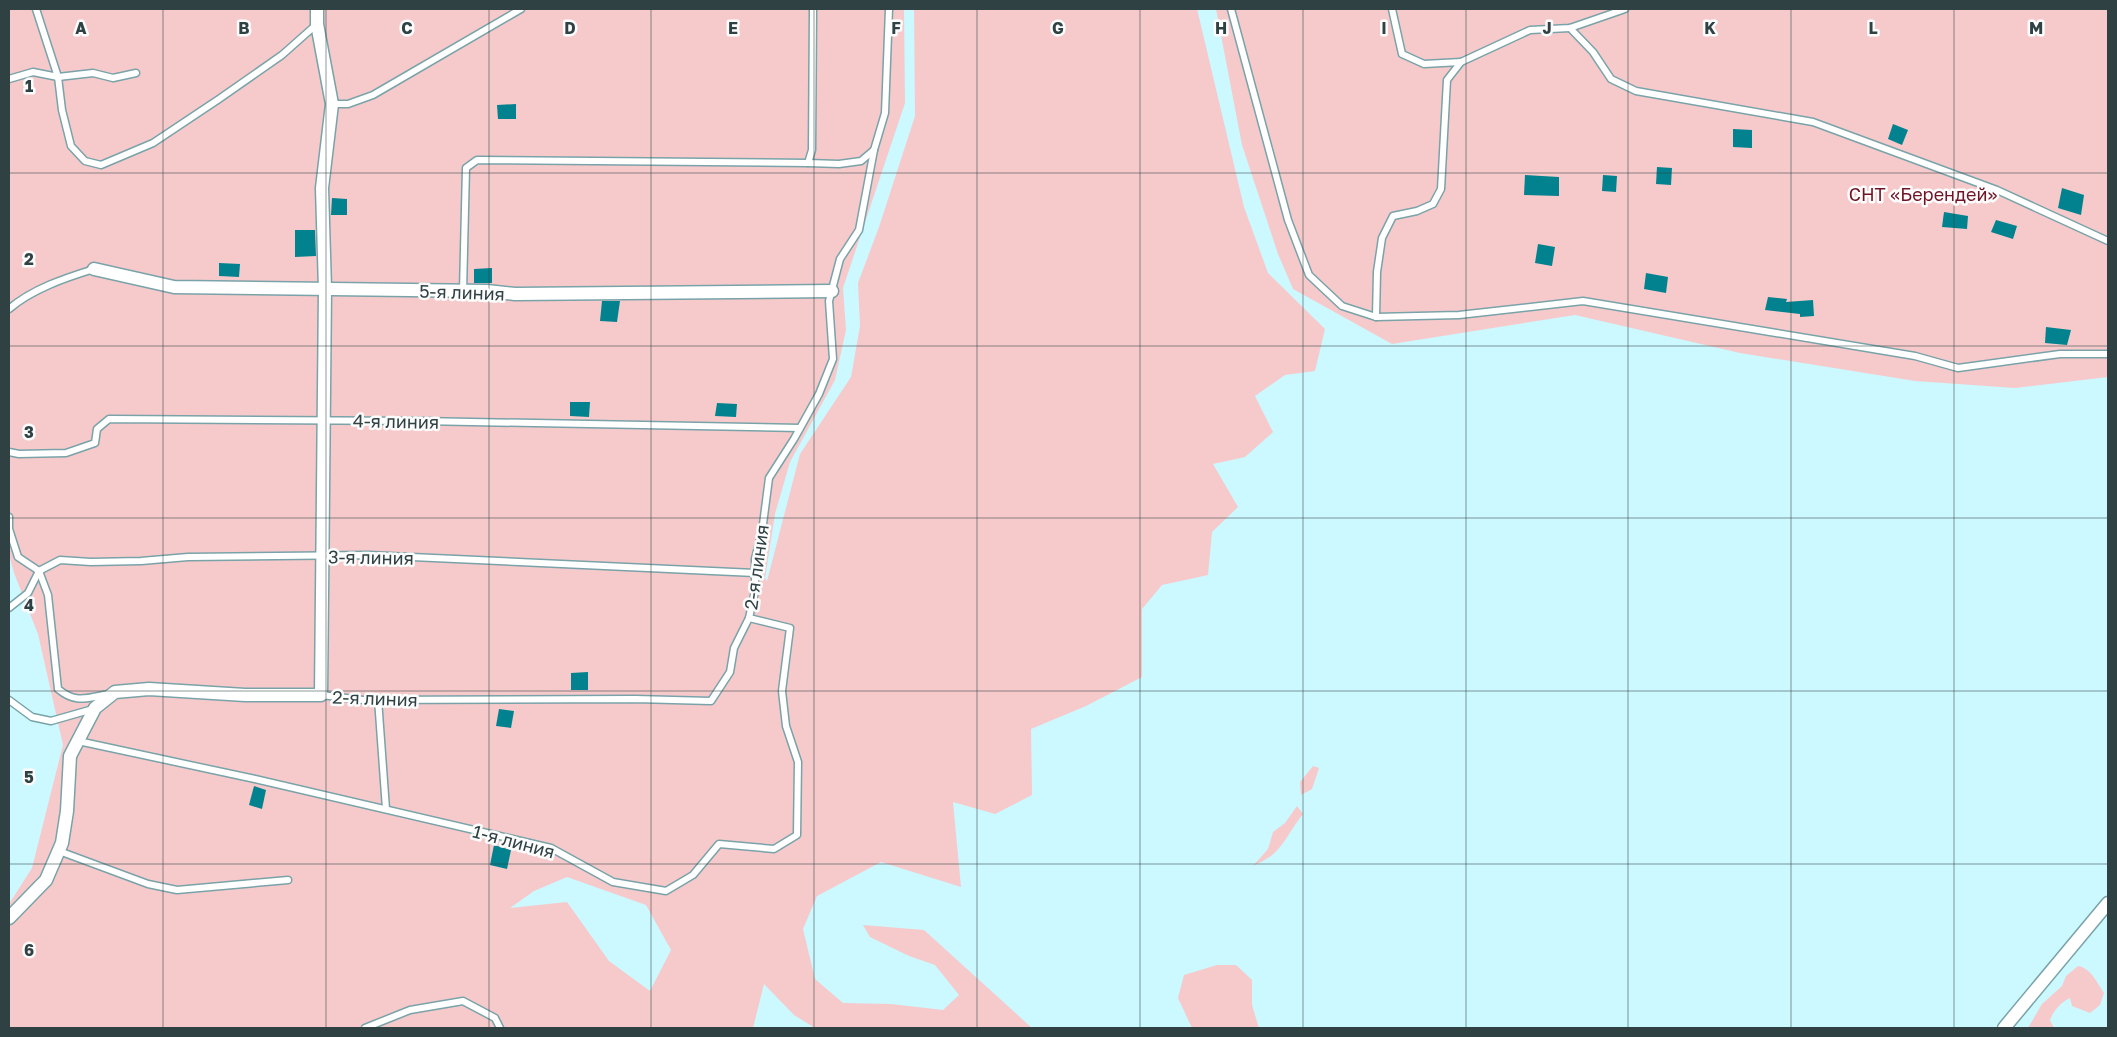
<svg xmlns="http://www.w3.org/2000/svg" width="2117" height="1037" font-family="'Golos Text',sans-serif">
	<rect width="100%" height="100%" fill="#ccf8ff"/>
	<g fill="#f6cacb" fill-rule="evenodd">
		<path d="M9 9H904L905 103 843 288 846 330 835 380 790 462 775 514 765 578 767 581 800 454 851 377 860 326 858 283 879 227 915 116 914 9H1197L1244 207 1268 273 1325 329 1315 371 1285 375 1255 396 1273 432 1245 457 1213 464 1238 507 1212 532 1208 575 1162 585 1142 609V677L1086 706 1031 729 1032 795 995 814 953 802 961 887 881 862 817 896 803 929 815 979 843 1003 891 1004 943 1010 959 995 935 965 909 956 870 937 863 925 924 930 1032 1028H815L794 1015 764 984 753 1028H9V904L32 868 63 745 38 634 14 573 9 554ZM567 877 646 905 671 950 650 991 609 961 567 902 510 908 534 891Z"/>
		<polygon points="1216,9 2108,9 2108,377 2015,388 1915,381 1740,353 1575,315 1392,344 1293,289 1278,254 1242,145"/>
		<polygon points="1313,766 1319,768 1312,789 1301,795 1300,782"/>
		<path d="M1297 806 1303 814C1292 827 1284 846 1271 856 1265 860 1259 863 1253 866L1268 849 1273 832 1285 823Z"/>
		<polygon points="1217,965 1236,965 1252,980 1252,1005 1259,1028 1192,1028 1178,998 1184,975"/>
		<path d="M2078 966C2091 968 2097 983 2104 993L2100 1005 2090 1013 2072 1006 2070 998C2060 1003 2054 1010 2050 1020L2054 1028H2028L2042 1004 2062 986 2066 976Z"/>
	</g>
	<g fill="#02828e">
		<polygon points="516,104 516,119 498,119 497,105"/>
		<polygon points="1893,124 1908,130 1902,145 1888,139"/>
		<polygon points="1733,129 1752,130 1752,148 1733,147"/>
		<polygon points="1657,167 1672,168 1671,185 1656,184"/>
		<polygon points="1525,175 1559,177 1559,196 1524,195"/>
		<polygon points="1603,175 1617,176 1616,192 1602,191"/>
		<polygon points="2062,188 2084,195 2081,215 2058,208"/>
		<polygon points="332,198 347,199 347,215 331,215"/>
		<polygon points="1944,212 1968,216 1967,229 1942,227"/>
		<polygon points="1996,220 2017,226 2013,239 1991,232"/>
		<polygon points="295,230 315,230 316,256 295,257"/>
		<polygon points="1538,244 1555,247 1552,266 1535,263"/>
		<polygon points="219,263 240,264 239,277 219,276"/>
		<polygon points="492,268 492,283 474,283 474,269"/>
		<polygon points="1646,273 1668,277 1666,293 1644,289"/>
		<polygon points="1768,297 1787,299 1786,302 1813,300 1814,316 1800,317 1800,314 1765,310"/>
		<polygon points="602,301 620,301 617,322 600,321"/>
		<polygon points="2046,327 2071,330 2067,345 2045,343"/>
		<polygon points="570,402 590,402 589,417 570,416"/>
		<polygon points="717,403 737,404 736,417 715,416"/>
		<polygon points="588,672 588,690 571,690 571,673"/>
		<polygon points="499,709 514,711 511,728 496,726"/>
		<polygon points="254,786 266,790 262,809 249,805"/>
		<polygon points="494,845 511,850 507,869 490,865"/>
	</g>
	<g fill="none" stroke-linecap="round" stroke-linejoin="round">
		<g stroke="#79a3a9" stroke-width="9">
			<g id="service">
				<polyline points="36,9 58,77 62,110 71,146 85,161 101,165 153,143 219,99 282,55 317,24"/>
				<polyline points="1231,9 1288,220 1309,275 1342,306 1376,317 1459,315 1583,301 1915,356 1958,368 2060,354 2108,354"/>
				<polyline points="1392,9 1402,54 1424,64 1461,62"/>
				<polyline points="1570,28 1593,52 1611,79 1636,91 1813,122 1997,190 2108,241"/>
				<polyline points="9,79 33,72 58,77 93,73 113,78 136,73"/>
				<polyline points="332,104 348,104 373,95 521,9"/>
				<polyline points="808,163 839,164 861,161 874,150 885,113 889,9"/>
				<polyline points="463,291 466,168 477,160 808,163 812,150 813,9"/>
				<path d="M9 309C32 289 65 278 94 269"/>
				<polyline points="1376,317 1377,272 1382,238 1393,216 1417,211 1433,204 1441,189 1447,80 1461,62 1530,30 1570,28 1625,9"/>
				<polyline points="9,452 19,454 66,453 95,443 97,429 109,419 420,421 800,428"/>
				<path d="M9 517V529L18 557 39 571 48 595 58 689C76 704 87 698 109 694"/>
				<polyline points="9,608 28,593 39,571 60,560 91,562 141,561 188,557 368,555 755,573"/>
				<polyline points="321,695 363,700 635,699 711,701 730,672 734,648 749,618 755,591 755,559 762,532 769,478 794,439 819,394 833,359 829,301 840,259 859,230 874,150"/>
				<polyline points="378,699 386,809"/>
				<polyline points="9,700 32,717 51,721 93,709"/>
				<polyline points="78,741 255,779 551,848 613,882 666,891 693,875 719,844 774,849 797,835 798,762 786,726 782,691 790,628 749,618"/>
				<polyline points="59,851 148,884 177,890 288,880"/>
				<polyline points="365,1028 410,1010 463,1001 495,1018 500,1028"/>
			</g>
		</g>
		<g stroke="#79a3a9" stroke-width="15">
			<g id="minor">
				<polyline points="94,269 174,287 487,291 515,294 832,291"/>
				<polyline points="9,918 46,880 62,843 67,811 70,756 95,708 115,692 149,689 245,695 321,695 325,289 322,188 332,104 317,24 317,9"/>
				<polyline points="2004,1028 2108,903"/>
			</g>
		</g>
		<use href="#service" stroke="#fff" stroke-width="6"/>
		<use href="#minor" stroke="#fff" stroke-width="12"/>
	</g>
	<path fill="none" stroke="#2f4143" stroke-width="1" stroke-opacity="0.55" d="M163 9V1028M326 9V1028M489 9V1028M651 9V1028M814 9V1028M977 9V1028M1140 9V1028M1303 9V1028M1466 9V1028M1628 9V1028M1791 9V1028M1954 9V1028M9 173H2108M9 346H2108M9 518H2108M9 691H2108M9 864H2108"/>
	<g text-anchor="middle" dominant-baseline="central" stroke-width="5" stroke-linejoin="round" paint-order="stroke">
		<g font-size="18" fill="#701425" stroke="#fcfcfc">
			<text x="1923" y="194">СНТ «Берендей»</text>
		</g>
		<g font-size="18" fill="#2f4143" stroke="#fcfcfc">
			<text transform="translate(462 292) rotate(2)">5-я линия</text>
			<text transform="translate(396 421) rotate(1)">4-я линия</text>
			<text transform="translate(371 557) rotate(1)">3-я линия</text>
			<text transform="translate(756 567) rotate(-82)">2-я линия</text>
			<text transform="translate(375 698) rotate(2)">2-я линия</text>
			<text transform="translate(514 841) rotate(15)">1-я линия</text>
		</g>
	</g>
	<g font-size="16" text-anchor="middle" font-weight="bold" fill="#2f4143" stroke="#fcfcfc" stroke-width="5" stroke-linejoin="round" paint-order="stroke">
		<text x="81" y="34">A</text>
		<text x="244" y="34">B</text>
		<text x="407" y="34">C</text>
		<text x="570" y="34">D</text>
		<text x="733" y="34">E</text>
		<text x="896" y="34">F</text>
		<text x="1058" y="34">G</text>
		<text x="1221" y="34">H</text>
		<text x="1384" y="34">I</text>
		<text x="1547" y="34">J</text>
		<text x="1710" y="34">K</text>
		<text x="1873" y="34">L</text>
		<text x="2036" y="34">M</text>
		<text x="29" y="92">1</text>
		<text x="29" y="265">2</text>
		<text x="29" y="438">3</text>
		<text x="29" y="611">4</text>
		<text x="29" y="783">5</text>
		<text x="29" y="956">6</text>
	</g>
	<rect width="2117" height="1037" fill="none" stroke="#2f4143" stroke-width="20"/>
</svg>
